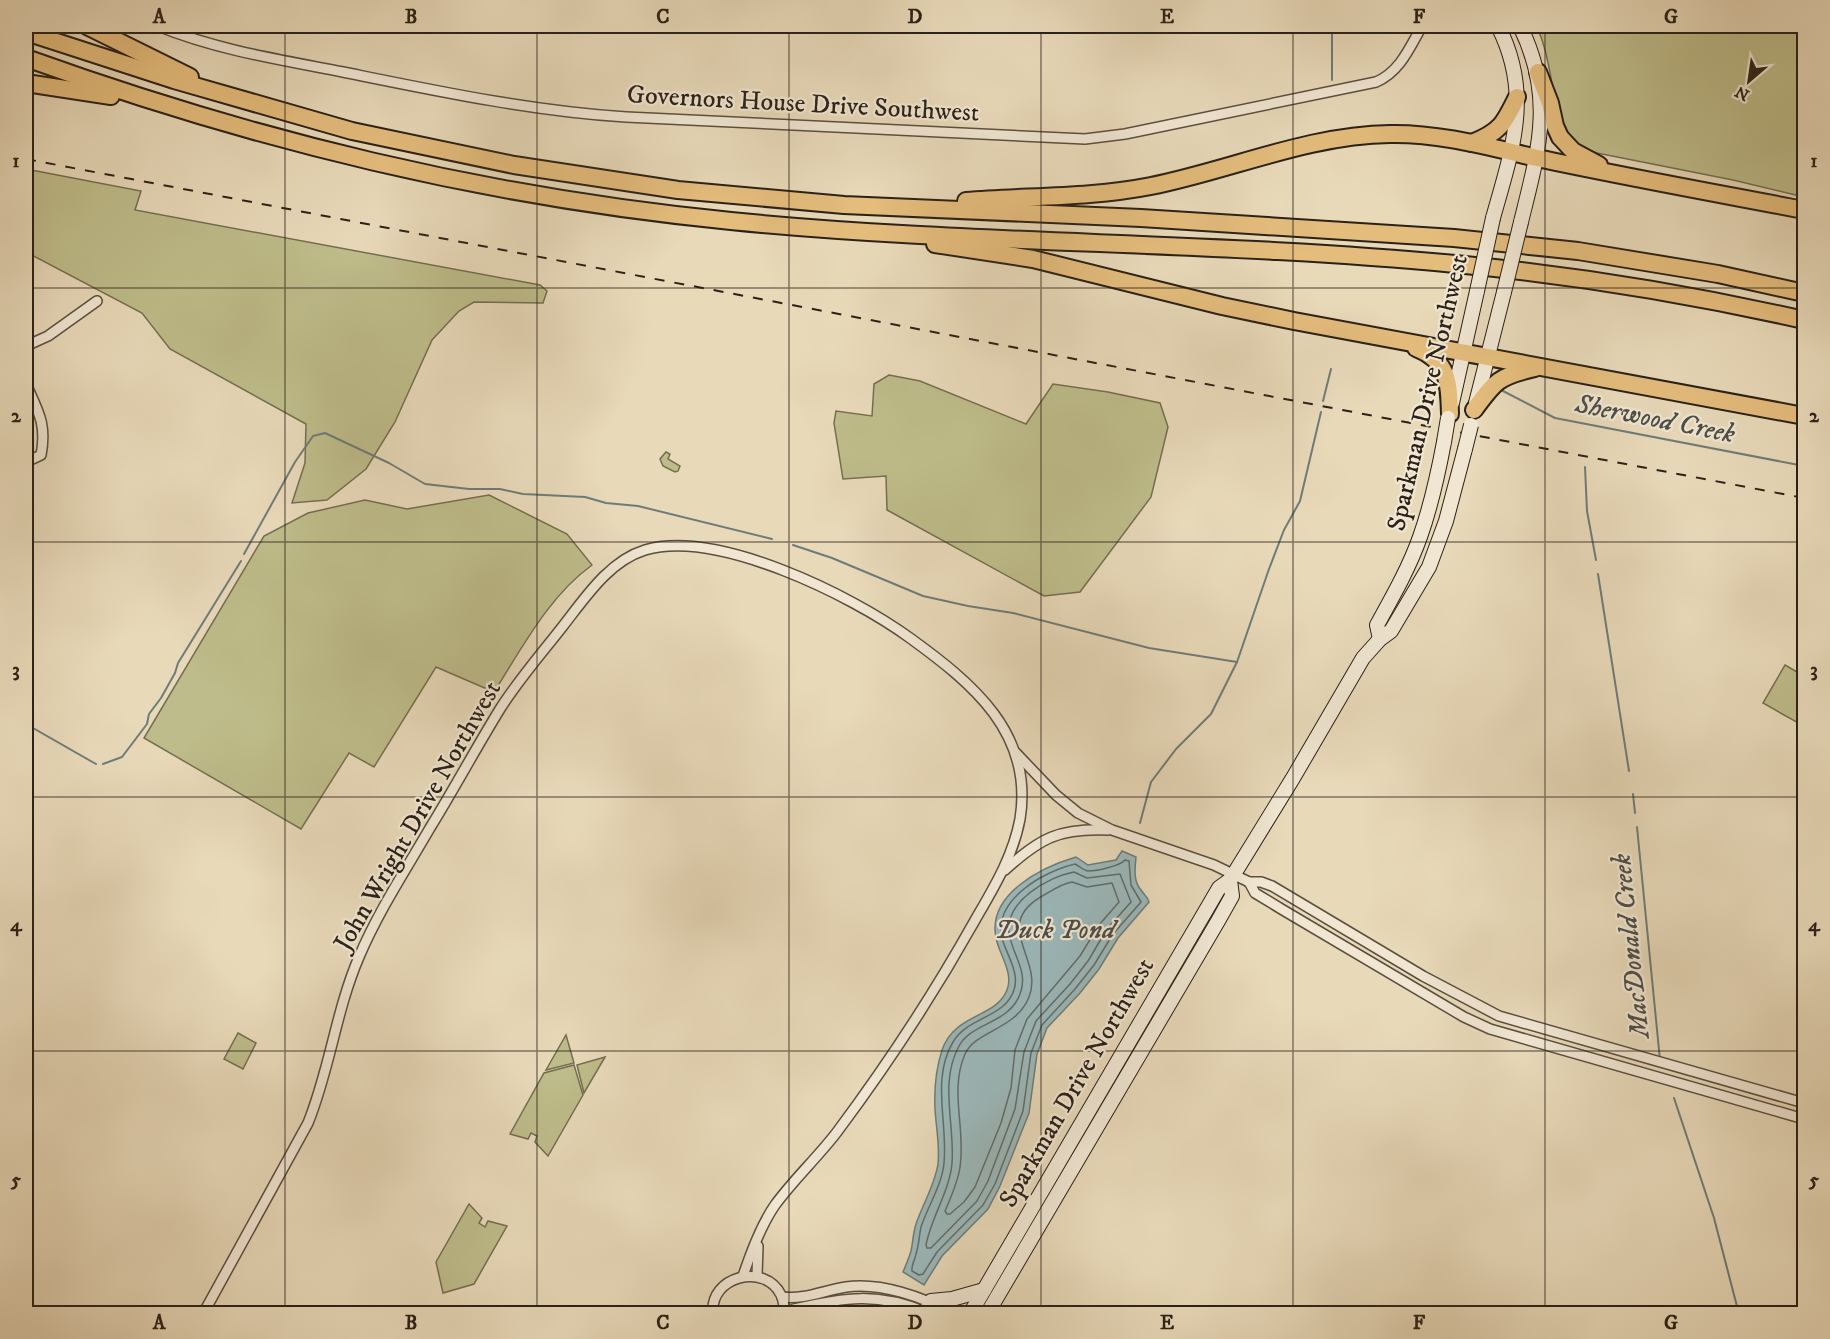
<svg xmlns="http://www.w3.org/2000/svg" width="1830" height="1339" font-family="'IM FELL DW Pica',serif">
	<rect width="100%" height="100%" fill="#e8d9b9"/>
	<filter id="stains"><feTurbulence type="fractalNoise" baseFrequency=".00333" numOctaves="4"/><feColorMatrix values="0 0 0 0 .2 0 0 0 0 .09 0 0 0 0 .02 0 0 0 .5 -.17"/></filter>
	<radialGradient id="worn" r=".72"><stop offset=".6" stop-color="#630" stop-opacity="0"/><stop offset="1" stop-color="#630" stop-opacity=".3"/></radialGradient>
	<g fill="#bebc8a" stroke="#746e51" stroke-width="1.5">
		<path d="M1536 26H1804V197L1733 180 1597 153C1586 150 1576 145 1569 137 1551 113 1553 57 1536 26Z"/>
		<polygon points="26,169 141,191 135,210 540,285 547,291 543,303 474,302 459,311 432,340 395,422 366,469 327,500 292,503 305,463 306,424 170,349 142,313 26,252"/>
		<polygon points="889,375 920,381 1026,424 1053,384 1108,392 1160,403 1168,427 1151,497 1080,592 1044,596 887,510 886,476 843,479 834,423 836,411 872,416 874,384"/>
		<polygon points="666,452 670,454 668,459 680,466 678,471 675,472 663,466 660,459"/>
		<path d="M489 495 567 534 592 565C549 596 522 648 494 692L436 667 374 767 349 753 301 829 144 738 264 536 308 513 365 500 407 509Z"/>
		<polygon points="1785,665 1804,676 1804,716 1800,724 1763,703"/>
		<polygon points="238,1033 256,1043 243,1069 224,1059"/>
		<polygon points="566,1035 574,1063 546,1070"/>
		<polygon points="605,1057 584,1093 577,1065"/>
		<polygon points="574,1065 583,1095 548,1156 535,1142 537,1136 531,1133 528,1139 510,1134 544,1073"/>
		<polygon points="469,1204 482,1218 479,1223 485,1227 488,1221 507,1226 474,1284 443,1293 436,1262"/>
	</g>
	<path fill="#9bb8ba" stroke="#6e7c79" stroke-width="1.5" d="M1122 851 1136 857C1135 868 1133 881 1141 890 1144 895 1147 896 1149 902L1118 938 1099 969 1080 993 1047 1028 1037 1054 1029 1113 1000 1186 988 1209 942 1256 924 1285 903 1272C906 1265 909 1258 911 1251 913 1242 913 1233 916 1224 923 1204 935 1184 938 1164 940 1146 936 1127 935 1109 934 1089 936 1069 942 1050 955 1013 996 1018 1007 990 1014 973 999 954 996 938 987 894 1042 867 1076 857L1088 865 1116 860Z"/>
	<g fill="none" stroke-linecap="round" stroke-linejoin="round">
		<g stroke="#626c69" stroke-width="1.5">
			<path d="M1125 860 1129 861 1131 885 1141 902 1113 934 1094 965 1075 989 1042 1025 1031 1053 1023 1111 995 1184 983 1205 937 1252 923 1274 919 1275 912 1271C911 1265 915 1260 916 1254 919 1245 919 1236 921 1227 928 1206 942 1185 944 1163 948 1122 931 1079 953 1042 967 1017 1005 1018 1014 990 1020 972 1006 954 1002 938 993 899 1045 871 1075 864 1079 866 1083 870 1088 871 1097 871 1120 866 1125 860Z"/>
			<path d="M1074 872 1087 878 1120 874 1131 902 1107 929 1088 961 1070 984 1036 1021 1024 1052 1015 1109 988 1181 977 1201 931 1248H927L926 1245C931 1218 950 1190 952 1163 955 1124 939 1083 959 1046 972 1022 1009 1024 1020 994 1029 972 1012 954 1009 933 1005 901 1048 877 1074 872Z"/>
			<path d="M1072 882 1087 887 1112 883 1119 902 1099 925 1080 956 1027 1019 1015 1050 1011 1088 1001 1123 975 1187 964 1202 950 1214H947L945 1211C951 1197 958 1182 960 1167 966 1129 949 1091 965 1054 976 1030 1016 1030 1029 997 1044 960 993 927 1039 898 1050 892 1060 884 1072 882Z"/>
		</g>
		<g stroke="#6e7c79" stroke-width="2">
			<polyline points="1332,26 1332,80"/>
			<polyline points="1503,391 1555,418 1804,466"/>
			<polyline points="1323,401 1331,369"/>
			<polyline points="1585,467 1587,511 1596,560"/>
			<polyline points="793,545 832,558 923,596 968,606 1013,613 1149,648 1237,662"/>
			<polyline points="244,554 295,462 313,436 325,433 389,463 425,484 469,489 500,489 523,494 585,497 606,503 638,506 772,539"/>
			<polyline points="1598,574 1629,771"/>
			<polyline points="26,724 96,764"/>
			<polyline points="103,764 122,757 147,724 149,714 161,698 175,673 178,663 241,561"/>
			<polyline points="1633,794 1635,813"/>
			<polyline points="1140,823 1151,782 1176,749 1211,714 1237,662 1269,569 1284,530 1300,501 1321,412"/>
			<polyline points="1637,827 1660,1060"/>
			<polyline points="1674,1098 1714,1218 1739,1314"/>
		</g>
		<g stroke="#5a4f40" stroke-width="12">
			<g id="minor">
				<path d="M158 26C217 50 281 60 343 72 437 91 531 111 626 117L1085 139 1125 134 1376 82C1400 72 1410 47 1422 26"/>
				<polyline points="26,346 48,336 97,301"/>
				<path d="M26 384C38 411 47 424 41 455L26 462"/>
				<polyline points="1016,753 1056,795 1078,813 1112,830 1214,865 1249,882 1261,882 1272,886 1423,976 1499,1016 1804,1103"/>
				<path d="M1005 870C1040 838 1059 828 1108 830"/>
				<polyline points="1249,882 1255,893 1283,910 1464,1017 1490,1029 1804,1119"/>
				<polyline points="757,1276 758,1246"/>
				<path d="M782 1297C804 1300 825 1290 846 1287 880 1282 924 1297 953 1314"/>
				<path d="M203 1314 308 1123C330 1069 336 1010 359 957 378 912 405 871 430 828 454 789 476 748 500 709 519 679 542 653 563 626 585 598 609 561 645 550 717 529 851 595 910 638 972 683 1034 733 1020 819 1013 857 993 889 974 922 933 995 887 1065 837 1132 818 1157 794 1179 775 1205 761 1225 751 1252 743 1276"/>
				<path d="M713 1314C709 1276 765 1262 781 1295 784 1301 784 1308 785 1314"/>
				<path d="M788 1314 794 1309C844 1297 879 1292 928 1313"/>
			</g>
		</g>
		<g stroke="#2a2118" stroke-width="16">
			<g id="secondary">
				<path d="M1520 26C1555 97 1539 149 1521 222"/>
				<path d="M1493 218C1512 150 1533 94 1498 26"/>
				<polyline points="1452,403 1477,291"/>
				<polyline points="1476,403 1504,292"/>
				<path d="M1380 639 1377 625C1393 596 1409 568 1420 537 1431 506 1438 474 1444 442"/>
				<polyline points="931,1301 952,1299 984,1290"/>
				<polyline points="924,1311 925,1314"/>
				<polyline points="970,1314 1219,888 1230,880 1234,874 1293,778 1363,658 1380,639 1391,631 1429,567 1446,521 1465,449"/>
				<polyline points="987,1314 1218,921 1232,896 1230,880"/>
			</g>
		</g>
		<g stroke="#2a2118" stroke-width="20">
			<g id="motorway">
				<polyline points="87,26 190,77"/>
				<polyline points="26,32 174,80 352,131 514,165 678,190 844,205 1141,218 1454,238 1578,251 1718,274 1804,293"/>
				<path d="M26 58C257 141 486 197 731 221 972 245 1215 241 1455 264 1573 275 1689 294 1804 320"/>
				<polyline points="1538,72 1550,103 1555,126 1560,137 1573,151 1599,165"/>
				<polyline points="26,83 111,96"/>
				<path d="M1472 143C1500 132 1504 124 1517 97"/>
				<path d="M966 201C1028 196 1090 198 1151 186 1231 170 1308 135 1390 134 1440 133 1489 147 1537 158 1626 177 1715 193 1804 210"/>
				<polyline points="935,244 1033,259 1222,306 1294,321 1804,416"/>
				<path d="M1416 348C1449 361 1449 383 1450 414"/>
				<path d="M1474 410C1495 381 1499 376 1535 368"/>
			</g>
		</g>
		<use href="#minor" stroke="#f0e6d2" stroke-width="9"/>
		<use href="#secondary" stroke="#f0e6d2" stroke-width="14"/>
		<use href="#motorway" stroke="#e4bc7c" stroke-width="16"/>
		<polyline stroke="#2a2118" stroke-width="2" stroke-dasharray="10 10" stroke-linecap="butt" points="26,159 1804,498"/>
		<g stroke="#2a2118" stroke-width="16" stroke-linecap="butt">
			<g id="secondary-bridge">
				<polyline points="1477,291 1493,218"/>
				<polyline points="1504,292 1521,222"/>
				<polyline points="1444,442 1448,418"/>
				<polyline points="1465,449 1471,425"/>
			</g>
		</g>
		<use href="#secondary-bridge" stroke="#f0e6d2" stroke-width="14"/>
	</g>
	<path fill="none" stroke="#2a2118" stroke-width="1.5" stroke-opacity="0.55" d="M285 26V1314M537 26V1314M789 26V1314M1041 26V1314M1293 26V1314M1545 26V1314M26 288H1804M26 542H1804M26 797H1804M26 1051H1804"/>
	<g text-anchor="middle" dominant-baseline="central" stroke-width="4.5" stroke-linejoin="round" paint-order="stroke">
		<g font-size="26" fill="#2a2118" stroke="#f0e6d2">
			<text transform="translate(803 104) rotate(3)">Governors House Drive Southwest</text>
			<text transform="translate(1428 393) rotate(-77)">Sparkman Drive Northwest</text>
			<text transform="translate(418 816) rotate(-60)">John Wright Drive Northwest</text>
			<text transform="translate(1077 1083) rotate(-60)">Sparkman Drive Northwest</text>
		</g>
		<g font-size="27" font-style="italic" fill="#4c4e49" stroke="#f0e6d2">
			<text transform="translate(1655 419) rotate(11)">Sherwood Creek</text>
			<text x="1055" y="930">Duck Pond</text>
			<text transform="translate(1631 946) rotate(-96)">MacDonald Creek</text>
		</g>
	</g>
	<rect width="1830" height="1339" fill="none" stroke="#e8d9b9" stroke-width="66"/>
	<g transform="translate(1749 81) rotate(209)" stroke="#f0e6d2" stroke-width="4.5" paint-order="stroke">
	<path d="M0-4.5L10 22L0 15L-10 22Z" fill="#2a2118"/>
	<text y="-9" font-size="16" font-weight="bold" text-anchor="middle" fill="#2a2118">N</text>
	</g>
	<rect x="33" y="33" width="1764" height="1273" fill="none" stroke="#2a2118" stroke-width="2"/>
	<g font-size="20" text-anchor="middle" font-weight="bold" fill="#2a2118">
		<text x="159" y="23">A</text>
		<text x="411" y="23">B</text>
		<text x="663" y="23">C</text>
		<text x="915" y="23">D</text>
		<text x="1167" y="23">E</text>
		<text x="1419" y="23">F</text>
		<text x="1671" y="23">G</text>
		<text x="16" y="167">1</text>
		<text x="1814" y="167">1</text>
		<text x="16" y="422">2</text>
		<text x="1814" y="422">2</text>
		<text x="16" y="676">3</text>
		<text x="1814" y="676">3</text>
		<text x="16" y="931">4</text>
		<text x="1814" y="931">4</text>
		<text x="16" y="1186">5</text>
		<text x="1814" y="1186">5</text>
		<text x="159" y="1329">A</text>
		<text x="411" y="1329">B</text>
		<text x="663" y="1329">C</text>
		<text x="915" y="1329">D</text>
		<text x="1167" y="1329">E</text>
		<text x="1419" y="1329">F</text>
		<text x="1671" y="1329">G</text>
	</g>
	<rect width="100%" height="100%" filter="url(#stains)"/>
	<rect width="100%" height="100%" fill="url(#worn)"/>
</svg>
